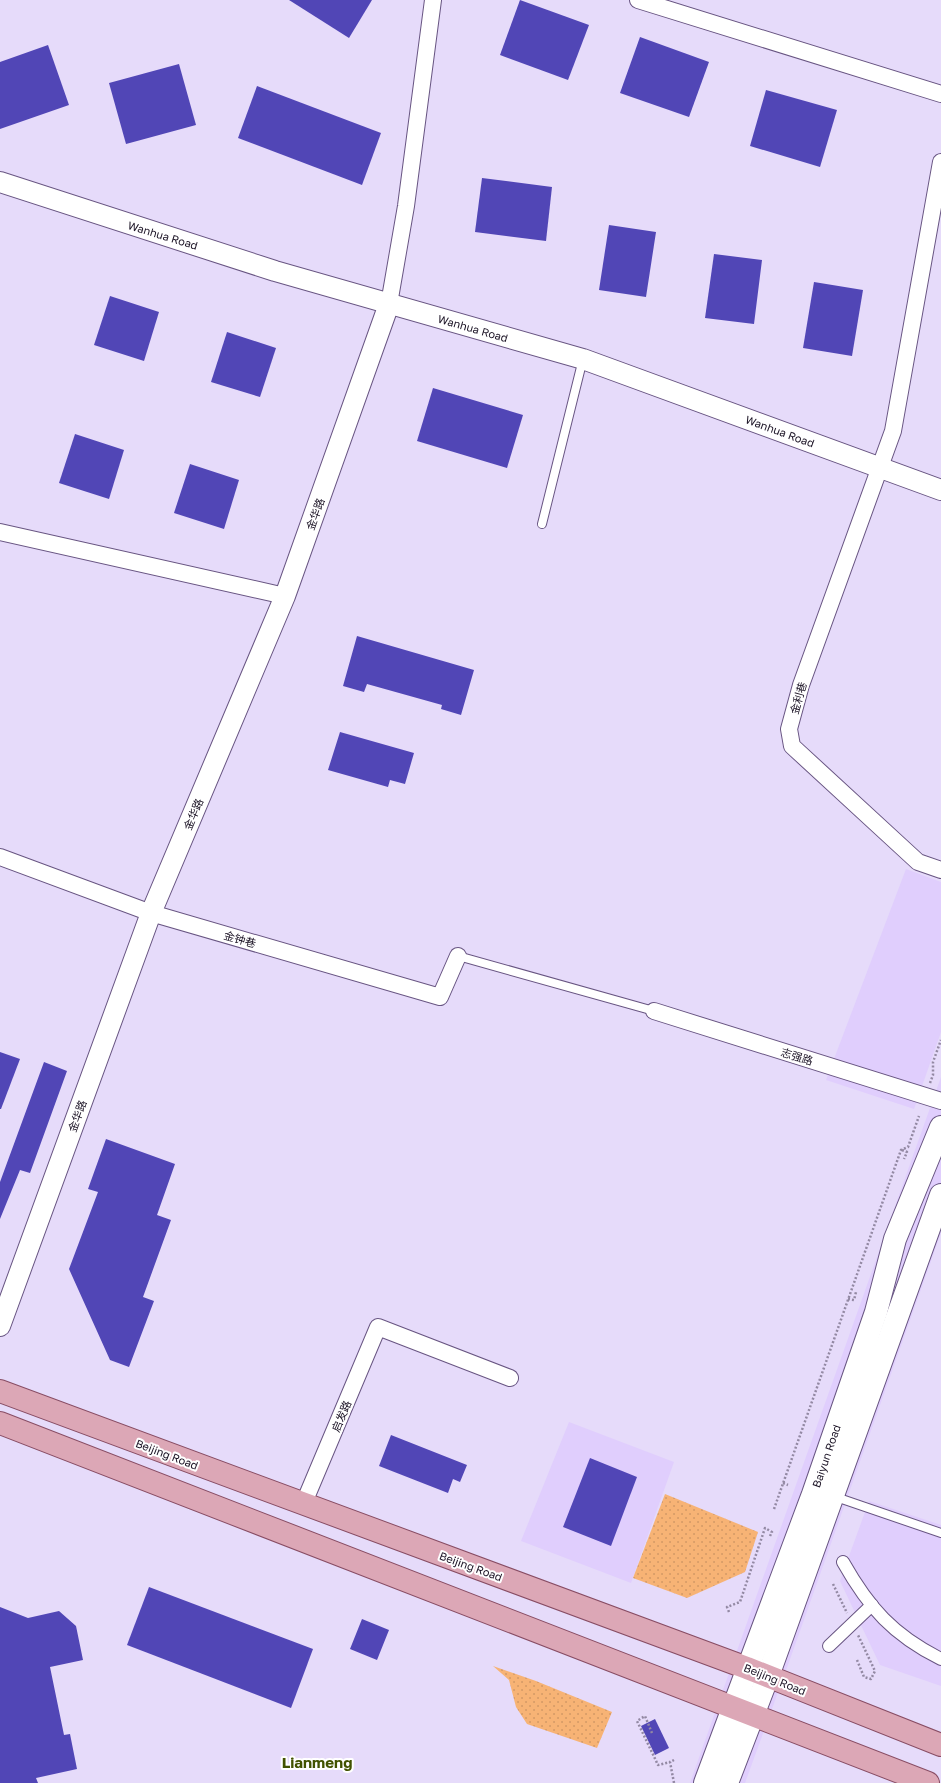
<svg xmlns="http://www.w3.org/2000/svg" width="941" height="1783" font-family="'Golos Text','Noto Sans SC',sans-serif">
	<defs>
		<pattern id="grass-dots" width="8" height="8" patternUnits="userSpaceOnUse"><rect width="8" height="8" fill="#f7b375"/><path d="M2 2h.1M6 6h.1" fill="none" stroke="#d39965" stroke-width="1.8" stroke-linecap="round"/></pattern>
	</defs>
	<rect width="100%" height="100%" fill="#e6dbfa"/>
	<g fill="#e0cefd">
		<polygon points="906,869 941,882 941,1032 914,1109 826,1080"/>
		<polygon points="941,1077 941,1233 789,1662 745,1783 690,1783"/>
		<polygon points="569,1422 674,1462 631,1583 521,1541"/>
		<polygon points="869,1501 941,1525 941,1686 880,1665 840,1581"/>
	</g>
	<g fill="url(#grass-dots)">
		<polygon points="665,1494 758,1532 745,1572 687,1598 633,1578"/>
		<polygon points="493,1666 536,1681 612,1712 597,1748 527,1724 516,1707 509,1680"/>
	</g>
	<g fill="#5146b6">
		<polygon points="289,0 372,0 349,38"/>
		<polygon points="520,0 589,25 568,80 500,55"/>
		<polygon points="640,37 709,62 689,117 620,93"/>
		<polygon points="48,45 69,105 0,129 0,62"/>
		<polygon points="179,64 196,125 126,144 109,83"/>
		<polygon points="257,86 381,133 362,185 238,138"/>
		<polygon points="766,90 837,110 820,167 750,146"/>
		<polygon points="482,178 552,187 546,241 475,232"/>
		<polygon points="609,225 656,232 646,297 599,290"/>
		<polygon points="714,254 762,260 754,324 705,318"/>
		<polygon points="814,282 863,290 852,356 803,348"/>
		<polygon points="110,296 159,312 144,361 94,345"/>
		<polygon points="227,332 276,348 260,397 211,382"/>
		<polygon points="433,388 523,415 507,468 417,441"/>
		<polygon points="75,434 124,450 109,499 59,483"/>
		<polygon points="190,464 239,480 224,529 174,513"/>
		<polygon points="357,636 474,670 461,715 441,709 442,705 367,684 364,692 343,686"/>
		<polygon points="340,732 414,753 405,784 390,780 388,787 328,770"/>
		<polygon points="0,1052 20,1059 1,1109 0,1109"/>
		<polygon points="44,1062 67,1071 30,1173 20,1170 0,1219 0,1182"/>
		<polygon points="106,1139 175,1164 157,1215 171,1220 143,1297 154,1301 129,1367 110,1360 69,1269 98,1192 88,1189"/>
		<polygon points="391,1435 467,1465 460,1482 453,1479 448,1493 379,1466"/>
		<polygon points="590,1458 637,1477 611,1546 563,1527"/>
		<polygon points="149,1587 313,1649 291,1708 127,1645"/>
		<polygon points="0,1607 28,1618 59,1611 76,1626 83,1660 50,1667 64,1735 70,1734 77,1769 36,1778 38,1783 0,1783"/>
		<polygon points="362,1619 389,1630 377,1660 350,1649"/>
		<polygon points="655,1719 669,1748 655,1755 641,1726"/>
	</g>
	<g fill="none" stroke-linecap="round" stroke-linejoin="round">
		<g stroke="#685582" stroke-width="10">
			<g id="service">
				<polyline points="542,524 583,359"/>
				<polyline points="458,956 654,1011"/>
				<polyline points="833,1496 941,1533"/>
			</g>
		</g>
		<g stroke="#685582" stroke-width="14">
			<g id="pedestrian">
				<path d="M843 1562C869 1608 893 1635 941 1659"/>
				<polyline points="829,1646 872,1605"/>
			</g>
		</g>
		<g stroke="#685582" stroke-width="18">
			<g id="minor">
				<polyline points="638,0 941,94"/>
				<polyline points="941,162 893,431 801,685 789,729 792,746 918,862 941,870"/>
				<polyline points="389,304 406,206 433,0"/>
				<polyline points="0,532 285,596"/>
				<polyline points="0,857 151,913 440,997 458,956"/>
				<polyline points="654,1011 941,1101"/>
				<polyline points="303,1505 378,1327 510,1378"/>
			</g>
		</g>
		<g stroke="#685582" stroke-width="22">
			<g id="tertiary">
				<polyline points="0,182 275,271 583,359 941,490"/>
				<polyline points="0,1326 151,913 285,596 389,304"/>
			</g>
		</g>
		<g stroke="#685582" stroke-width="24">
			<g id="secondary">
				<polyline points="705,1783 813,1494 876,1312 895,1239 941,1127"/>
				<polyline points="727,1783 768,1676 941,1195"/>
			</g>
		</g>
		<g stroke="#884d64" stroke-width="24">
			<g id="primary">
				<polyline points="0,1391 747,1668 941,1745"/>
				<polyline points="0,1423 928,1783"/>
			</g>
		</g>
		<g stroke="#9389a3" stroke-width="2.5" stroke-dasharray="2 2" stroke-linecap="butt">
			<polyline points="930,1083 933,1075 933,1062 941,1040"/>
			<polyline points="902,1150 907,1152 904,1159"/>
			<polyline points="848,1299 854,1300 856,1292"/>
			<polyline points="783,1483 788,1485"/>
			<polyline points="774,1509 901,1150 908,1147 919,1116"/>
			<polyline points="833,1584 847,1613"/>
			<polyline points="729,1612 727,1607 740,1602 765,1528 772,1532 770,1536"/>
			<polyline points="857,1660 864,1677 871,1679 875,1671 858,1635"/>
			<polyline points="652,1733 645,1716 637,1721 658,1765 670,1762"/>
			<polyline points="674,1783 670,1762 674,1760"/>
		</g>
		<use href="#service" stroke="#fff" stroke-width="8"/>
		<use href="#pedestrian" stroke="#fff" stroke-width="12"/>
		<use href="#minor" stroke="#fff" stroke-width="16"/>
		<use href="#tertiary" stroke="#fff" stroke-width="20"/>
		<use href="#secondary" stroke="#fff" stroke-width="22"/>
		<use href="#primary" stroke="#dca7b6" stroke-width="22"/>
	</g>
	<g text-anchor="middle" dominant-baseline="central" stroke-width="4" stroke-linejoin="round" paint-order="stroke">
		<g font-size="11" fill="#1a1224" stroke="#fff">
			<text transform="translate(163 235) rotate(17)">Wanhua Road</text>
			<text transform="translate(473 328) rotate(16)">Wanhua Road</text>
			<text transform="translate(780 431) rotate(20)">Wanhua Road</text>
			<text transform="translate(315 514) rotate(-70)">金华路</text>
			<text transform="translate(798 698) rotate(-74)">金利巷</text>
			<text transform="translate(193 814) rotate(-67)">金华路</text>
			<text transform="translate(240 939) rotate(16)">金钟巷</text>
			<text transform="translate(797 1056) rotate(17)">志强路</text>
			<text transform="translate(77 1116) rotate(-70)">金华路</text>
			<text transform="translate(341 1416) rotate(-67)">启发路</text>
			<text transform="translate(167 1454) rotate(21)">Beijing Road</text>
			<text transform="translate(826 1456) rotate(-71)">Baiyun Road</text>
			<text transform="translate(471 1566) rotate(20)">Beijing Road</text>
			<text transform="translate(775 1679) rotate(22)">Beijing Road</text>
		</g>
		<g font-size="15" font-weight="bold" fill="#415200" stroke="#fff">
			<text x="317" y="1762">Lianmeng</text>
		</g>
	</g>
</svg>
